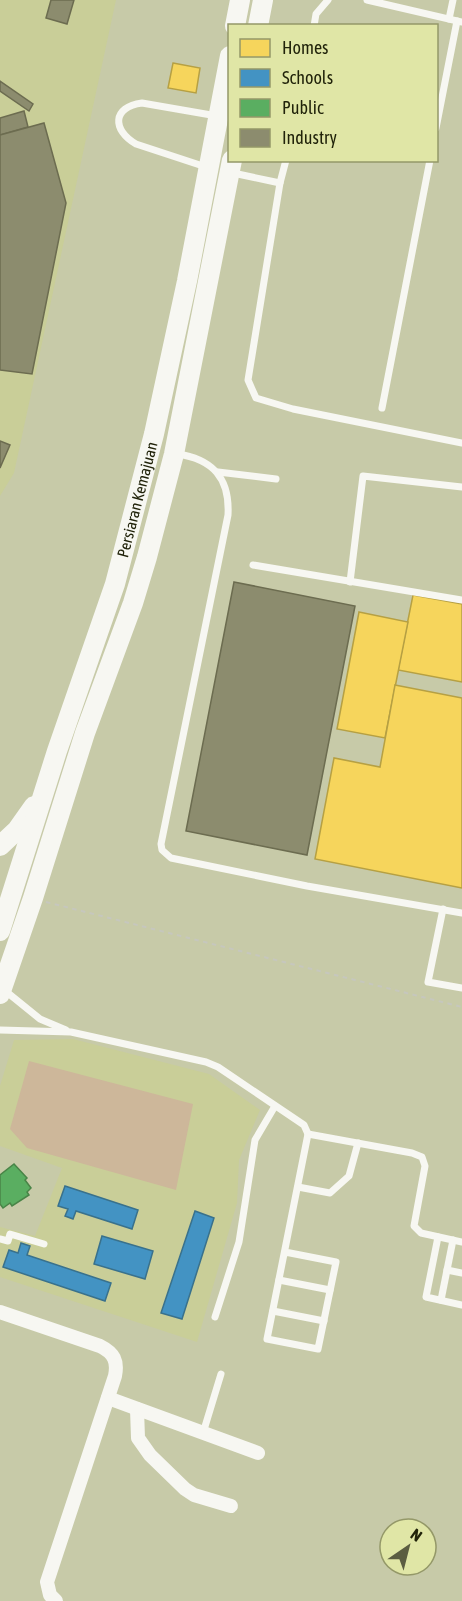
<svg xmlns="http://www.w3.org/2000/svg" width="462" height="1601" font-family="'Asap Condensed',sans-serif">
	<rect width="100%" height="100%" fill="#c7caa8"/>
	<g fill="#c9ce98">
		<polygon points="0,0 116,0 14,473 0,496"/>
		<polygon points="73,1039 209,1074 260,1110 239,1160 237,1203 197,1342 0,1277 0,1227 35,1236 62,1168 0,1146 0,1086 14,1040"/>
	</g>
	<polygon fill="#cdb79a" points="29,1061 193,1104 176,1190 27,1148 10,1129"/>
	<g fill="#f6d55c" stroke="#b6a043" stroke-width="1.5">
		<polygon points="173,63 200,68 196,93 168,88"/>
		<polygon points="413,595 462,604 462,682 398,670"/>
		<polygon points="359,612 408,622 385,738 337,729"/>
		<polygon points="395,685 462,698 462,888 315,859 334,758 380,767"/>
	</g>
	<g fill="#4393c3" stroke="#39718c" stroke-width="1.5">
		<polygon points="65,1186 138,1210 132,1229 76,1211 73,1219 65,1216 68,1209 58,1206"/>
		<polygon points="195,1211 214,1218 182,1319 161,1313"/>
		<polygon points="102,1236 153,1251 145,1279 94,1264"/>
		<polygon points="21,1243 30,1246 27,1255 111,1283 105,1301 3,1267 9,1250 18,1253"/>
	</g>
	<polygon fill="#5aae61" stroke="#498447" stroke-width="1.5" points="14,1164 27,1178 25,1180 31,1188 27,1192 29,1195 12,1206 10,1203 3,1208 0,1204 0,1175"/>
	<g fill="#8c8c6e" stroke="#6c6c50" stroke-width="1.5">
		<polygon points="51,0 74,0 67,24 46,18"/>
		<polygon points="0,81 33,104 29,111 0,91"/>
		<polygon points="24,111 28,127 0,135 0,118"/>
		<polygon points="44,123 66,203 32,374 0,370 0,135"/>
		<polygon points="0,441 10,445 0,468"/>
		<polygon points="234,582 355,606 307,855 186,831"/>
	</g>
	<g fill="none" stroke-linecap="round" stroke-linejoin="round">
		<polyline stroke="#c6c7bd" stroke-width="2" stroke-dasharray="4.5 4.5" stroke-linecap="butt" points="46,902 462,1007"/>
		<g stroke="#f7f7f2" stroke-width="7">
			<polyline points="367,0 462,22"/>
			<polyline points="449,19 453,0"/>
			<polyline points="314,26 316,14 328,0"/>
			<polyline points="436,128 457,21"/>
			<polyline points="286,160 280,183 248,380 256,398 293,409 462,443"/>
			<path d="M206 167 136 144C112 130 112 107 142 103L217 116"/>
			<polyline points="233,173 280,183"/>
			<polyline points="382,408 430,160"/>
			<path d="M177 454C213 459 230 478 228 515L161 844 162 850 171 858 307 886 462 913"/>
			<polyline points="218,472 276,479"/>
			<polyline points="253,565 462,600"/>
			<polyline points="350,582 363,476 462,487"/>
			<polyline points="443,909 428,982 462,988"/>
			<polyline points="3,989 40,1019 66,1030"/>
			<polyline points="0,1030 71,1032 206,1062 218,1067 304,1125 308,1134 267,1339 318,1349 336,1262 285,1252"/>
			<polyline points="308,1134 412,1153 422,1157 425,1166 414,1226 421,1233 462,1242"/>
			<polyline points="298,1187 330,1193 349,1176 358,1143"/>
			<polyline points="438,1237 426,1297 462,1305"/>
			<polyline points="0,1239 8,1241 10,1234 44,1244"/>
			<polyline points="447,1270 462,1273"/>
			<polyline points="279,1280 330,1290"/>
			<polyline points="441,1300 453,1240"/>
			<polyline points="273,1311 324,1321"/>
			<polyline points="215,1317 239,1242 255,1140 275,1106"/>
			<polyline points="203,1433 221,1374"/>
		</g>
		<g stroke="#f7f7f2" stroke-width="14">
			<path d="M0 1312 100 1346C114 1353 118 1361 115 1376L47 1582 50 1595 56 1601"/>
			<polyline points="108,1398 258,1453"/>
			<polyline points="137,1409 138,1438 150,1455 185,1489 194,1495 231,1506"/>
		</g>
		<g stroke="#f7f7f2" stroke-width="20">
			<polyline points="235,26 240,0"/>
			<polyline points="258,26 263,0"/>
			<polyline points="0,846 17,830 34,806"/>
			<path id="s1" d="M0 931 57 751 115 584 154 434 187 281 230 56"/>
			<polyline points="0,994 33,898 85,733 133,603 147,557 174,454 232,160"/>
		</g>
	</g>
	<g text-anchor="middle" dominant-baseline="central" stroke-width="6" stroke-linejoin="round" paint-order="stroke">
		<g font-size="16" fill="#21230a" stroke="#e0e6a6">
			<text stroke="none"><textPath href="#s1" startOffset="453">Persiaran Kemajuan</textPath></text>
		</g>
	</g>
	<rect x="228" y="24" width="210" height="138" fill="#e0e6a6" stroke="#949868" stroke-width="1.5"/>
	<rect x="240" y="39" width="30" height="18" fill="#f6d55c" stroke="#949868" stroke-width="1.5"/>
	<text x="282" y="54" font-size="18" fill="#21230a">Homes</text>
	<rect x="240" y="69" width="30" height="18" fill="#4393c3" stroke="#949868" stroke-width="1.5"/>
	<text x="282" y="84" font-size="18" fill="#21230a">Schools</text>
	<rect x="240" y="99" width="30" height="18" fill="#5aae61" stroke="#949868" stroke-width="1.5"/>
	<text x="282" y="114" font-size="18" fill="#21230a">Public</text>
	<rect x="240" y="129" width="30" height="18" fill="#8c8c6e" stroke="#949868" stroke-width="1.5"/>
	<text x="282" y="144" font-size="18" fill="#21230a">Industry</text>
	<g transform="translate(408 1547) rotate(35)"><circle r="28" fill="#e0e6a6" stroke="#949868" stroke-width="1.5"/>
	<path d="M0-4.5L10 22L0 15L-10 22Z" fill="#5b5d41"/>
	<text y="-9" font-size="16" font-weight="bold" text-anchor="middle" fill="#21230a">N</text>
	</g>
</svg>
